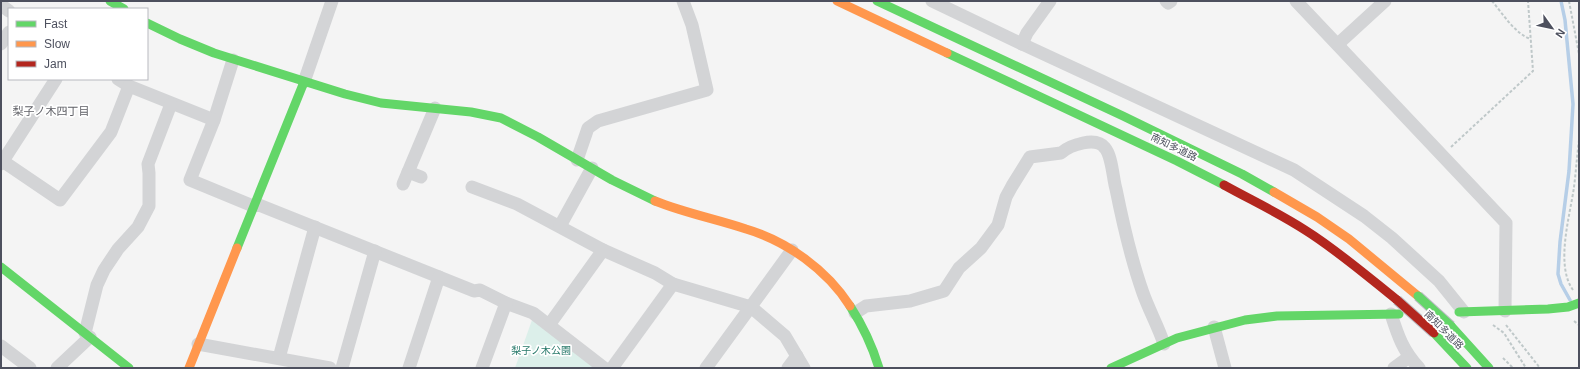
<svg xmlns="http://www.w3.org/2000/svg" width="1580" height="369" font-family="Arial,'Noto Sans JP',sans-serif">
	<rect width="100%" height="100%" fill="#f4f4f4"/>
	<polygon fill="#dcefea" points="532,320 596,368 515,368"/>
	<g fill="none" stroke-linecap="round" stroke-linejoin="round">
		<polyline stroke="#b6cee7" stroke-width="3.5" points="1561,1 1565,20 1573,104 1569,171 1560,242 1558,274 1561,284 1570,300"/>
		<g stroke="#bfc8c9" stroke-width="2" stroke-dasharray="3 2" stroke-linecap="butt">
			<path d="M1492 1C1503 14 1515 34 1531 39"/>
			<polyline points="1569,1 1579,54"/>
			<polyline points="1451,147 1533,71 1528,1"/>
			<path d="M1573 290C1555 265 1570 216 1574 187 1576 171 1577 156 1579 140"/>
			<polyline points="1574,321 1579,325"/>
			<polyline points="1493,325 1504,333 1526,368"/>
			<polyline points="1506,325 1540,368"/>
			<polyline points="1503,358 1513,368"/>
		</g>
		<g stroke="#d3d4d6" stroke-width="13">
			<polyline points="932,1 1022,44 1294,170 1364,216 1392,238 1439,281 1464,312"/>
			<polyline points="1166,1 1168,3 1171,1"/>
			<polyline points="1296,1 1506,223 1505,311"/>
			<polyline points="1,5 9,11"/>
			<polyline points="1,44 9,32"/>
			<polyline points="1022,44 1027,33 1050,1"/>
			<polyline points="1338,44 1385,1"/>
			<polyline points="233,60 214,120 190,180 253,206 259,205 474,291 480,290 506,303 533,313 604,368"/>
			<polyline points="118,79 129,86 214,120"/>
			<polyline points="304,82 332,1"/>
			<polyline points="1,160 60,200 111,132 129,86"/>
			<polyline points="577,160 588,128 598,121 707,90 692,25 683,1"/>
			<polyline points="1,164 56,79"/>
			<polyline points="408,172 421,177"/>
			<polyline points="403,184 435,108"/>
			<polyline points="472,187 517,204 603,250 655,273 673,284 751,307 785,336 804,368"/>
			<polyline points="560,226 592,168"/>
			<path d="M855 313 866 306 910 301 944 291 959 268 981 248 998 225 1006 197 1012 186 1030 157 1061 153C1070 145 1096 136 1105 148 1112 156 1113 179 1116 189 1123 224 1131 259 1143 293 1149 310 1158 326 1164 344"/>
			<path d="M1391 314C1398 336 1403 351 1419 368"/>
			<polyline points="549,325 603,250"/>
			<polyline points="1214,327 1225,368"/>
			<polyline points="85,333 97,285 104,270 118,249 138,227 149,206 149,173 148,164 171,104"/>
			<polyline points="198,344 330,368"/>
			<polyline points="1,346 30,368"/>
			<polyline points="279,358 315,227"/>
			<polyline points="57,368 90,337"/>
			<polyline points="342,368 375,251"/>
			<polyline points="409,368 439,277"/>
			<polyline points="482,368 506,303"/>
			<polyline points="612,368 673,284"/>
			<polyline points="706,368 792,250"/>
			<polyline points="788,368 797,356"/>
			<polyline points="1394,368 1409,357"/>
		</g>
		<g stroke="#63d668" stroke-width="9">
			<polyline points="110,1 124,9"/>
			<polyline points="877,1 1123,116 1242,174 1274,192"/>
			<polyline points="147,23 180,39 214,53 345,94 381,103 471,112 501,118 538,137 612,180 655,201"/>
			<polyline points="947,53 1177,161 1224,185"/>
			<polyline points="237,248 304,82"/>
			<polyline points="1,267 129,368"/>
			<path d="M850 306C863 326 872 345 879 368"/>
			<polyline points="1459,312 1548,309 1568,307 1579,303"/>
			<polyline points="1451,326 1489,368"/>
			<polyline points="1434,333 1467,368"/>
			<polyline points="1111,368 1177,338 1245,320 1277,316 1399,314"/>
		</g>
		<g stroke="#ff974d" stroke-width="9">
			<polyline points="837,1 947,53"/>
			<polyline points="1274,192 1317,217 1349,239 1418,296"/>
			<path d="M655 201C685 213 716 219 746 229 787 241 827 270 850 306"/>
			<polyline points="189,368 237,248"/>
		</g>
		<path stroke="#b3261e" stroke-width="9" d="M1224 185C1251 200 1279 213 1305 230 1337 250 1367 276 1397 300"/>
		<g stroke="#babbc2" stroke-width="11" stroke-linecap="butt">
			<polyline id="fast-bridge" points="1418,296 1451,326"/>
		</g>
		<g stroke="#babbc2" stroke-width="11" stroke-linecap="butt">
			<polyline id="jam-bridge" points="1397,300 1434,333"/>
		</g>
		<use href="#fast-bridge" stroke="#63d668" stroke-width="9"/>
		<use href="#jam-bridge" stroke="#b3261e" stroke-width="9"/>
	</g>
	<g text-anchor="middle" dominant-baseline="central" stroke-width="3.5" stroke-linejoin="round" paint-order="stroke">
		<g font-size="10" fill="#4d505e" stroke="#fff">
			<text transform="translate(1174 147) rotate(26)">南知多道路</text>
			<text transform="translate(1444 330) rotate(45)">南知多道路</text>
		</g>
		<g font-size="10" fill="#257869" stroke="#fff">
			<text x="541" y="350">梨子ノ木公園</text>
		</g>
		<g font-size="11" fill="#606167" stroke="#fff">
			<text x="51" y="111">梨子ノ木四丁目</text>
		</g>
	</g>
	<rect width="1580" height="369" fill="none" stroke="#4d505e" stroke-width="4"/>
	<rect x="8" y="8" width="140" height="72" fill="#ffffff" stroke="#b8b9bf"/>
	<rect x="16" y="21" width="20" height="6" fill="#63d668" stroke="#b8b9bf"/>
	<text x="44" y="28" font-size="12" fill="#4d505e">Fast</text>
	<rect x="16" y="41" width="20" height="6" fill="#ff974d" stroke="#b8b9bf"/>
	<text x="44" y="48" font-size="12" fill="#4d505e">Slow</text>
	<rect x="16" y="61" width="20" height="6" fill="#b3261e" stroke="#b8b9bf"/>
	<text x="44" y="68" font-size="12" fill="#4d505e">Jam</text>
	<g transform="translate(1552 28) rotate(123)" stroke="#ffffff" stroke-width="3" paint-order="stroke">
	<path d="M0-3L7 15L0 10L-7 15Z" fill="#4d505e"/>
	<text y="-6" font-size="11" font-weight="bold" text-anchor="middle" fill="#4d505e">N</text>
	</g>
</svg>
